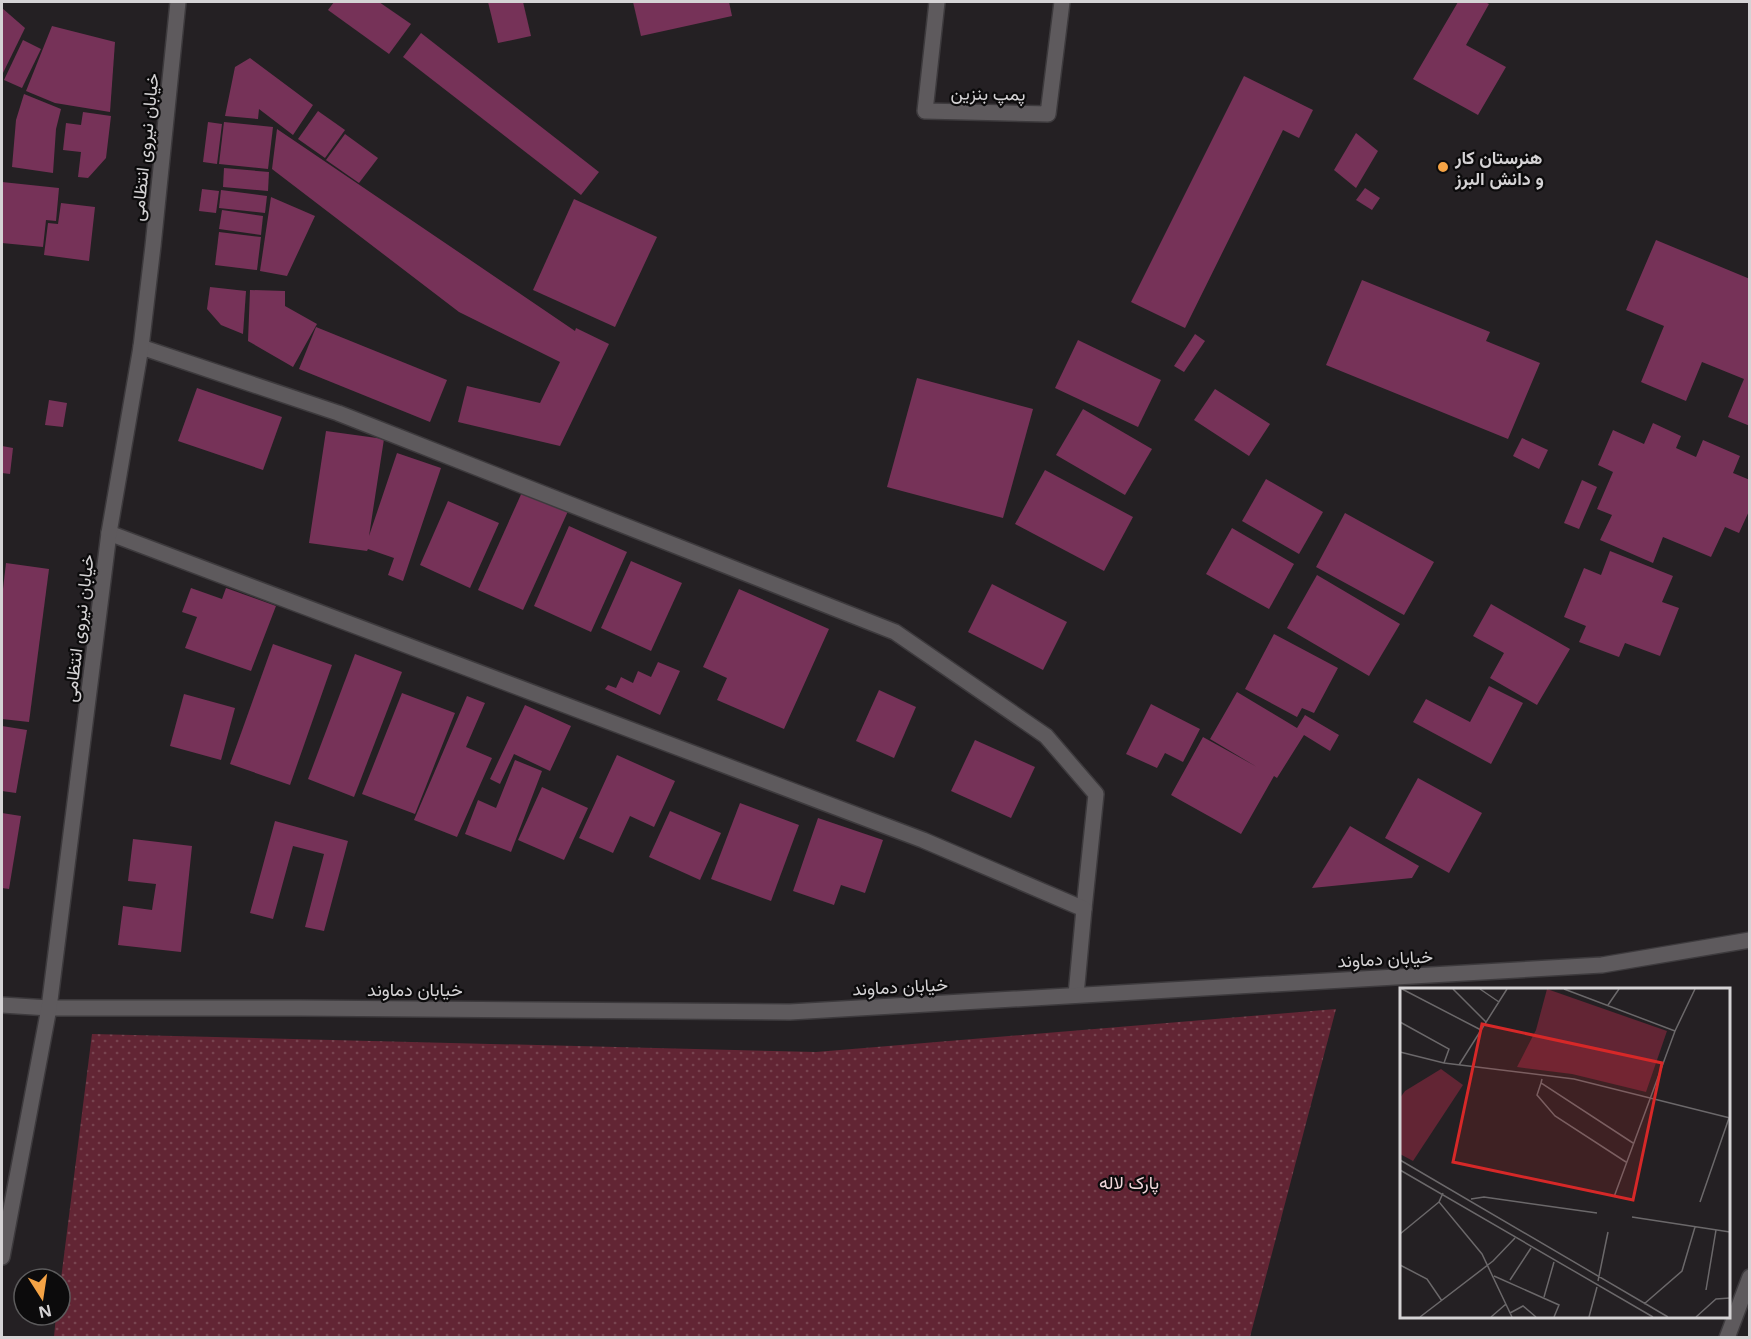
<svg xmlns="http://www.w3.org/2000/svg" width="1751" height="1339" font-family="'Noto Sans',Vazirmatn,sans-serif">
	<defs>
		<pattern id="grass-dots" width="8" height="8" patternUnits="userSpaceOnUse" patternTransform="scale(1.5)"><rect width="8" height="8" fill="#622534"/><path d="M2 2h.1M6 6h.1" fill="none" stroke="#784450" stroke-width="1.8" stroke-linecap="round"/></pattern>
	</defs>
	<rect width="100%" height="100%" fill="#242023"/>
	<polygon fill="url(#grass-dots)" points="1336,1009 1250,1337 54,1337 56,1315 60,1315 60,1287 92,1034 816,1052"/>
	<g fill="#763258">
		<polygon points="334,2 379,2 411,24 389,54 328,10"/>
		<polygon points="488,2 523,2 531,36 498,43"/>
		<polygon points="633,2 729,2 732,16 641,36"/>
		<polygon points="1458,2 1485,2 1489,4 1466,45 1506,67 1478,115 1413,79"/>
		<polygon points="2,8 25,28 2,75"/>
		<polygon points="52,26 115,42 110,112 55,103 26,91"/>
		<polygon points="421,33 599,172 581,195 403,57"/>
		<polygon points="23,40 41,49 22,88 4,80"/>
		<polygon points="250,58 313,105 293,135 259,109 258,119 225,116 235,67"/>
		<polygon points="1244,76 1313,110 1299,138 1283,130 1185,328 1131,302"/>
		<polygon points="24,94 61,109 56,129 53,173 12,167 16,120"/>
		<polygon points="318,111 345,130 325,158 298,139"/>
		<polygon points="83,112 111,116 106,158 88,178 78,177 81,152 63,150 66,123 81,125"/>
		<polygon points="208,122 222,124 217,164 203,162"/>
		<polygon points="224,122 273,127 268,169 219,164"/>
		<polygon points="277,129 575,331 576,328 609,344 560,446 458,422 467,386 540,403 560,362 459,312 272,169"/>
		<polygon points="1356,133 1378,151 1356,188 1334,170"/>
		<polygon points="345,134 378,158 359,183 326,160"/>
		<polygon points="224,168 269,172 268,191 223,187"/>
		<polygon points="2,182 59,188 56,221 46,220 43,247 2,243"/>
		<polygon points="1365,188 1380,198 1372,210 1356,200"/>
		<polygon points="202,189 219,191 216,213 199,211"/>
		<polygon points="221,190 267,196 265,213 219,208"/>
		<polygon points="271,197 315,216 287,276 260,271"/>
		<polygon points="574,199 657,237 615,327 533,290"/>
		<polygon points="61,203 95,207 89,261 44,255 48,223 58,224"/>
		<polygon points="222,210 263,216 261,235 219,229"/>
		<polygon points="219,232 261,237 257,270 215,265"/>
		<polygon points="1656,240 1750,279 1750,426 1728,417 1744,379 1702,362 1686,401 1641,382 1664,326 1626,310"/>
		<polygon points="1362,280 1490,332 1486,341 1540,363 1508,439 1326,365"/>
		<polygon points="210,287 246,291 243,334 221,325 207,309"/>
		<polygon points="250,290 285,291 285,306 317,324 293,367 248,341"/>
		<polygon points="316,327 447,380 430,422 299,369"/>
		<polygon points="1195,334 1205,341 1184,372 1174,366"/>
		<polygon points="1078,340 1161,380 1138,427 1055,388"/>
		<polygon points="917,378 1033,409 1003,518 887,487"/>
		<polygon points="197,388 282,417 263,470 178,441"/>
		<polygon points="1215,389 1270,424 1249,456 1194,420"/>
		<polygon points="49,400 67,403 63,427 45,425"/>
		<polygon points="1083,409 1152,449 1125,495 1056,455"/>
		<polygon points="1653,423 1681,436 1676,448 1696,457 1703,440 1740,456 1733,473 1750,480 1750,509 1739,533 1725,527 1711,557 1663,537 1653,563 1600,540 1612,515 1597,509 1613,472 1598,465 1613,430 1644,444"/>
		<polygon points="326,431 384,439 369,536 397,453 441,468 403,581 388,575 394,558 368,549 367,551 309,543"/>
		<polygon points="1522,438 1548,450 1539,469 1513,456"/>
		<polygon points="2,446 13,448 10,474 2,473"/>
		<polygon points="1045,470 1133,517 1104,571 1015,524"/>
		<polygon points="1266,479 1323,512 1299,554 1242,521"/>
		<polygon points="1582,480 1597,487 1579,529 1564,523"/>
		<polygon points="523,490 569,509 523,610 478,590"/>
		<polygon points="448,501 499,523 470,588 420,565"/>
		<polygon points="1345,513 1434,562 1404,615 1316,567"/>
		<polygon points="569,526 627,552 591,632 534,606"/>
		<polygon points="1232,528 1294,564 1269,609 1206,574"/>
		<polygon points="1610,551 1673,576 1662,602 1679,608 1660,656 1625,643 1619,657 1579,642 1586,626 1564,617 1584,568 1601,575"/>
		<polygon points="631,561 682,583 651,651 601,628"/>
		<polygon points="6,563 49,569 29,722 2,719 2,598"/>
		<polygon points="1317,575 1400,624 1369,676 1287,628"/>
		<polygon points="992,584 1067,622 1043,670 968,632"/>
		<polygon points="191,588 222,599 226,588 276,606 251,671 185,648 197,617 182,612"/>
		<polygon points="739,589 829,629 784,729 717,700 727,678 703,667"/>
		<polygon points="1491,604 1570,649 1537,705 1490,678 1504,653 1473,636"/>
		<polygon points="1274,634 1338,668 1314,713 1302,708 1297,717 1245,689"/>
		<polygon points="273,644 332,665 290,785 230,764"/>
		<polygon points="355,654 402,672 354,797 308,779"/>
		<polygon points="658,662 680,671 660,715 605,689 608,685 616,688 621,677 633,683 638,671 651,677"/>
		<polygon points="1489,686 1523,703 1491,764 1413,722 1426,699 1470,722"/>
		<polygon points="879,690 916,707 894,758 856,741"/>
		<polygon points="1237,692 1297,728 1305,715 1339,735 1330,751 1304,735 1277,778 1274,776 1241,834 1171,795 1203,737 1257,767 1210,739"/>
		<polygon points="402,693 455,713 415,814 362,794"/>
		<polygon points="184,694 235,708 221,760 170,746"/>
		<polygon points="467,696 485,703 466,747 492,758 457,837 414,820"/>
		<polygon points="1151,704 1200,729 1183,762 1165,753 1157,768 1126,754"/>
		<polygon points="525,705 571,726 550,771 514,754 500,784 490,779"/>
		<polygon points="2,726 27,730 16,793 2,791"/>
		<polygon points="975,740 1035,767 1011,818 951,791"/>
		<polygon points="617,755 675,781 654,827 630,816 613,853 579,838"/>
		<polygon points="515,760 542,771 511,852 465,834 478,800 496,808"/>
		<polygon points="1418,778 1482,813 1449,873 1385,838"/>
		<polygon points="542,787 588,808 564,860 518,840"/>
		<polygon points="740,803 799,825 771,901 711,879"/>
		<polygon points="670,811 721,833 700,880 649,857"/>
		<polygon points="2,813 21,816 9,889 2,888"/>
		<polygon points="818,818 883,840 865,893 841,885 834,905 793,891"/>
		<polygon points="275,821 348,841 324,931 305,927 324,854 293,846 273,919 250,913"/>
		<polygon points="1350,826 1419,866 1412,878 1312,888"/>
		<polygon points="133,839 192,846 181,952 118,945 123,906 152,910 156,884 128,881"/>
	</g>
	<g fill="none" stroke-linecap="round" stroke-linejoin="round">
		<g stroke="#3d3a3d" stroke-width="18">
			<g id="minor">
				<polyline points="937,2 925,111 1048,114 1062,2"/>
				<polyline points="141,347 338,413 895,632 1046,736 1096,794 1084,909"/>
				<polyline points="109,533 923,840 1084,909 1076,995"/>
				<polyline points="2,1005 49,1008 300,1008 790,1012 1602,965 1750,940"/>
				<polyline points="2,1257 49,1008 109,533 141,347 153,246 178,2"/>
				<polyline points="1727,1338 1750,1277"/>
			</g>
		</g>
		<use href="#minor" stroke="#5e5a5d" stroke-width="15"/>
	</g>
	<circle fill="#f5a345" stroke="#0c0b0c" stroke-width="2" cx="1443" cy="167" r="6"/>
	<g text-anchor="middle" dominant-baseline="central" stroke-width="4.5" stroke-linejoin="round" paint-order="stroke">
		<g font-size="18" fill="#d5d3d5" stroke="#0c0b0c">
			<text transform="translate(988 93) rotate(1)">پمپ بنزین</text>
			<text transform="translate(144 147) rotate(-84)">خیابان نیروی انتظامی</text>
			<text transform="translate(78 628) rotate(-83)">خیابان نیروی انتظامی</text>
			<text transform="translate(1385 958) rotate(-3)">خیابان دماوند</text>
			<text transform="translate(900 986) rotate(-3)">خیابان دماوند</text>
			<text x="415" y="989">خیابان دماوند</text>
		</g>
		<g font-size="18" font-weight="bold" fill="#d5d3d5" stroke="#0c0b0c" text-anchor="start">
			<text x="1455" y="157">هنرستان کار<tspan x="1455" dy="21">و دانش البرز</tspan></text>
		</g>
		<g font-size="18" fill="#f0d7db" stroke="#0c0b0c">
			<text x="1129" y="1182">پارک لاله</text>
		</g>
	</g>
	<g transform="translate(1400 988)">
		<rect width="330" height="330" fill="#242023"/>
		<path d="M147 1 267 43 246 104 172 86 117 79 136 42Z" fill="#622534"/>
		<path d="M41 81 63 97 13 173 0 166V110L5 103Z" fill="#622534"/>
		<path fill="none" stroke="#6b686a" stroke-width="1.5" d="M2 1 81 42M53 1 86 34M80 1 99 14M164 1 275 43M208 17 219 1M0 34 49 61 44 75M0 64 44 75 174 91 330 130M59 77 107 1M142 91 141 95 233 155M141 95 137 107 155 128 226 174M0 172 268 329M0 182 253 329M43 205 39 214 82 266 112 329M214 209 275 43 295 1M71 211 84 209 197 225M300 214 329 130M232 229 330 244M0 246 39 214M0 277 27 291 42 313M94 288 159 317 154 329M110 292 131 260M198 293 208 244M306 302 316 242M144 309 154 274M244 316 282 283 295 239M110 325 123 318 136 329M20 329 93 273 115 250M91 329 106 316M189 329 197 299M296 329 316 311 330 310"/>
		<path fill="#d62828" fill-opacity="0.15" stroke="#d62828" stroke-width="3" d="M82 36 262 75 233 212 53 174Z"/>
		<rect width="330" height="330" fill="none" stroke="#d5d3d5" stroke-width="3"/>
	</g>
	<rect width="1751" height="1339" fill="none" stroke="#d5d3d5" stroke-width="6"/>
	<g transform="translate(42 1297) rotate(168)"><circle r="28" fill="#0c0b0c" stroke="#5c5b5c" stroke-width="1.5"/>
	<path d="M0-4.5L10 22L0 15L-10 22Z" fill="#f5a345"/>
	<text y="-9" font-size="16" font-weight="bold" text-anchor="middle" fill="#d5d3d5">N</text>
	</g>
</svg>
